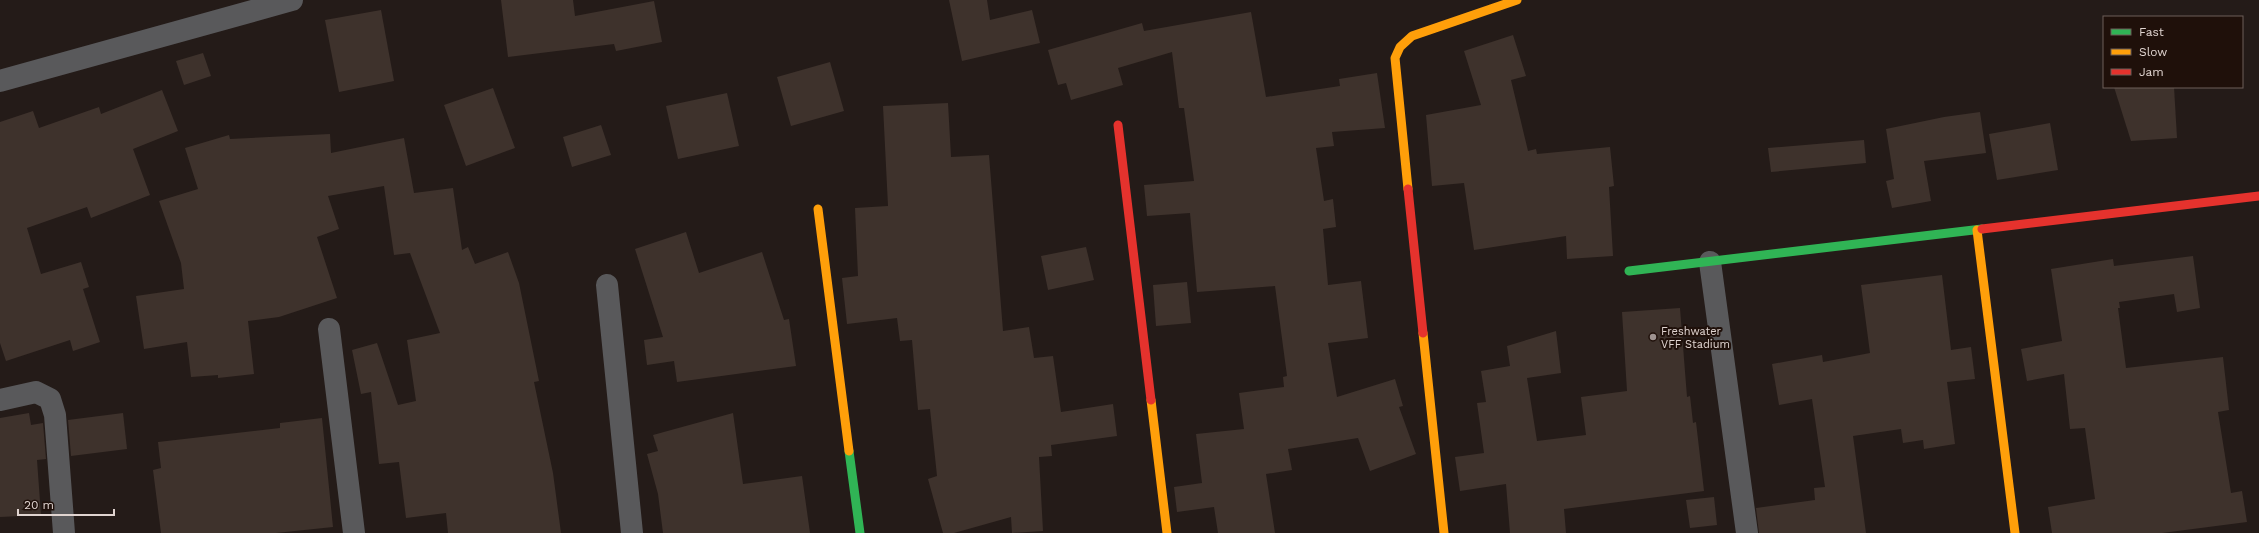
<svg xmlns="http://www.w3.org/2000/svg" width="2259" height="533" font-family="'Work Sans',sans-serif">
	<rect width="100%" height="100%" fill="#241b18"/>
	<g fill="#3e322c">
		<polygon points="501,0 573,0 575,16 654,1 662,42 616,51 614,44 508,57"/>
		<polygon points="949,0 987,0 990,20 1032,10 1040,43 962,61"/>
		<polygon points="381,10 394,81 339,92 325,20"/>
		<polygon points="1251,12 1266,97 1340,86 1339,79 1377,73 1385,128 1332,132 1334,146 1316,148 1324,201 1333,199 1336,227 1323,229 1328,285 1361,281 1368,338 1328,343 1337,397 1395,379 1403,406 1399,407 1416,454 1370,471 1358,438 1288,449 1292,470 1266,474 1275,533 1218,533 1214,507 1177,512 1174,487 1202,483 1196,434 1244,429 1239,393 1284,387 1283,377 1287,376 1275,286 1197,292 1190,213 1147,216 1144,185 1194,181 1184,108 1179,108 1172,52 1118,68 1123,85 1071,100 1066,83 1058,85 1048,50 1142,23 1144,31"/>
		<polygon points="1513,35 1526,76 1511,80 1528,151 1536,149 1537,154 1610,147 1614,186 1609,187 1613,256 1567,259 1566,236 1474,250 1464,183 1432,186 1426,115 1481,105 1464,51"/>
		<polygon points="203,53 211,76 184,85 176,61"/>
		<polygon points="830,62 844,111 791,126 777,77"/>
		<polygon points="2114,87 2174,87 2177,138 2131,141"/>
		<polygon points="493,88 515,148 466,166 444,105"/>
		<polygon points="162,90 178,131 133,149 150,195 91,218 87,207 27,228 41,274 81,262 89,287 83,289 100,342 73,351 70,340 6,361 0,343 0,122 33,111 39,128 99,107 101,114"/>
		<polygon points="727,93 739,146 678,159 666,106"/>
		<polygon points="948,103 951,157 989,155 1003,331 1029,327 1034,358 1053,356 1061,412 1113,404 1117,436 1051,445 1052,456 1039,457 1043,531 1012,533 1011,517 954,533 943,533 928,479 937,476 930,409 918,410 912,340 900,341 897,318 847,324 842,278 858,276 855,208 888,206 883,106"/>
		<polygon points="1980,112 1986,153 1924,161 1931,201 1892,208 1886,181 1894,179 1886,129 1944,117"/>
		<polygon points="2050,123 2058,170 1997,180 1989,134"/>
		<polygon points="601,125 611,155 572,167 563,137"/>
		<polygon points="330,134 331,153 404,138 414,193 453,188 462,250 468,247 475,264 508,252 519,283 539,381 534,382 553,473 561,533 448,533 446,513 406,518 399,462 379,464 371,392 361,394 352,350 377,343 398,405 416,401 407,340 440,333 410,253 394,255 384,186 328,196 339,229 317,237 337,298 279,317 248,321 254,374 218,378 218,375 191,377 187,342 144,349 136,296 184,289 181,263 159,201 198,189 185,148 229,135 230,139"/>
		<polygon points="1864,140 1866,163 1771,172 1768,148"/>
		<polygon points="686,232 699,273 762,252 784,320 789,319 796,366 677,382 674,361 647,365 644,340 663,337 635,249"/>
		<polygon points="1086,247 1094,280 1048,290 1041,256"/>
		<polygon points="2193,256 2200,308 2177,312 2174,294 2119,302 2120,308 2118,308 2126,368 2223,357 2229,410 2218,412 2231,493 2242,491 2247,522 2162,533 2052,533 2048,507 2095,499 2085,428 2070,429 2064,374 2027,381 2021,349 2062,341 2051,269 2113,259 2114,266"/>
		<polygon points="1942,275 1951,350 1971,347 1975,379 1947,382 1955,444 1924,449 1923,440 1903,443 1901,429 1853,436 1866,533 1759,533 1756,508 1815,500 1814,488 1825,487 1812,399 1779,405 1772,364 1822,355 1823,362 1870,353 1861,285"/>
		<polygon points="1187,282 1191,323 1156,326 1153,285"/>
		<polygon points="1680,308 1687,397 1690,396 1693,423 1696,422 1704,491 1564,509 1566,533 1510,533 1506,484 1460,491 1455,457 1484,453 1477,403 1486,402 1481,371 1510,366 1507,346 1556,331 1561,373 1527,378 1537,441 1586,435 1581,397 1627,391 1622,312"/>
		<polygon points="29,413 31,425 43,423 46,459 37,460 41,515 0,517 0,418"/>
		<polygon points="123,413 127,449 71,456 68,420"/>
		<polygon points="733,413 743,484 802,476 810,533 663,533 658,494 647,454 658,451 653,435"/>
		<polygon points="322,418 333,527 276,533 161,533 153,470 161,468 158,442 280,428 280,423"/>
		<polygon points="1714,497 1717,525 1690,528 1686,500"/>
	</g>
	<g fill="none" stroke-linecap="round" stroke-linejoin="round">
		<g stroke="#59595b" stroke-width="22">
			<polyline points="0,81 292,0"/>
			<polyline points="1710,262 1747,533"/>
			<polyline points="607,285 632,533"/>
			<polyline points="329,329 354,533"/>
			<polyline points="0,400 36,392 50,399 55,415 64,533"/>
		</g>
		<g stroke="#30b455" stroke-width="9">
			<polyline points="1629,271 1982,229"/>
			<polyline points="849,451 860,533"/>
		</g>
		<g stroke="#ff9f0a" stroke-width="9">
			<polyline points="1408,189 1395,58 1400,47 1412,36 1517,0"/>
			<polyline points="818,209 849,451"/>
			<polyline points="1977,230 2015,533"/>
			<polyline points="1423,333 1444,533"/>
			<polyline points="1151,400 1167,533"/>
		</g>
		<g stroke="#e5322d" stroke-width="9">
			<polyline points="1118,125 1151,400"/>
			<polyline points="1408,189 1423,333"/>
			<polyline points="1982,229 2259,196"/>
		</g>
	</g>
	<circle fill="#9e9390" stroke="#1f100a" stroke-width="1.5" cx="1653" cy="337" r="4"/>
	<g text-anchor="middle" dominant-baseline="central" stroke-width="4" stroke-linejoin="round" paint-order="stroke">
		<g font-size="11" fill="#e0d4d0" stroke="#1f100a" text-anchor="start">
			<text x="1661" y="331">Freshwater<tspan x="1661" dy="13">VFF Stadium</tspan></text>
		</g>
	</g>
	<rect x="2103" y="16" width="140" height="72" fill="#1f100a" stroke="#6c5e59"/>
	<rect x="2111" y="29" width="20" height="6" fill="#30b455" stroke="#6c5e59"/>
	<text x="2139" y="36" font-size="12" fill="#e0d4d0">Fast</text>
	<rect x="2111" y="49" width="20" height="6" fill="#ff9f0a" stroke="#6c5e59"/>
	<text x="2139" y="56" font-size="12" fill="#e0d4d0">Slow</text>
	<rect x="2111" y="69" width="20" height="6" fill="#e5322d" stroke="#6c5e59"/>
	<text x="2139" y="76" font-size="12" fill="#e0d4d0">Jam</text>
	<path d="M18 509v6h96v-6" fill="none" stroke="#e0d4d0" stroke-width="2"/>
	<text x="24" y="509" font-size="12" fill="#e0d4d0" stroke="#1f100a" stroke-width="3" paint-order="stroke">20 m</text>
</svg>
